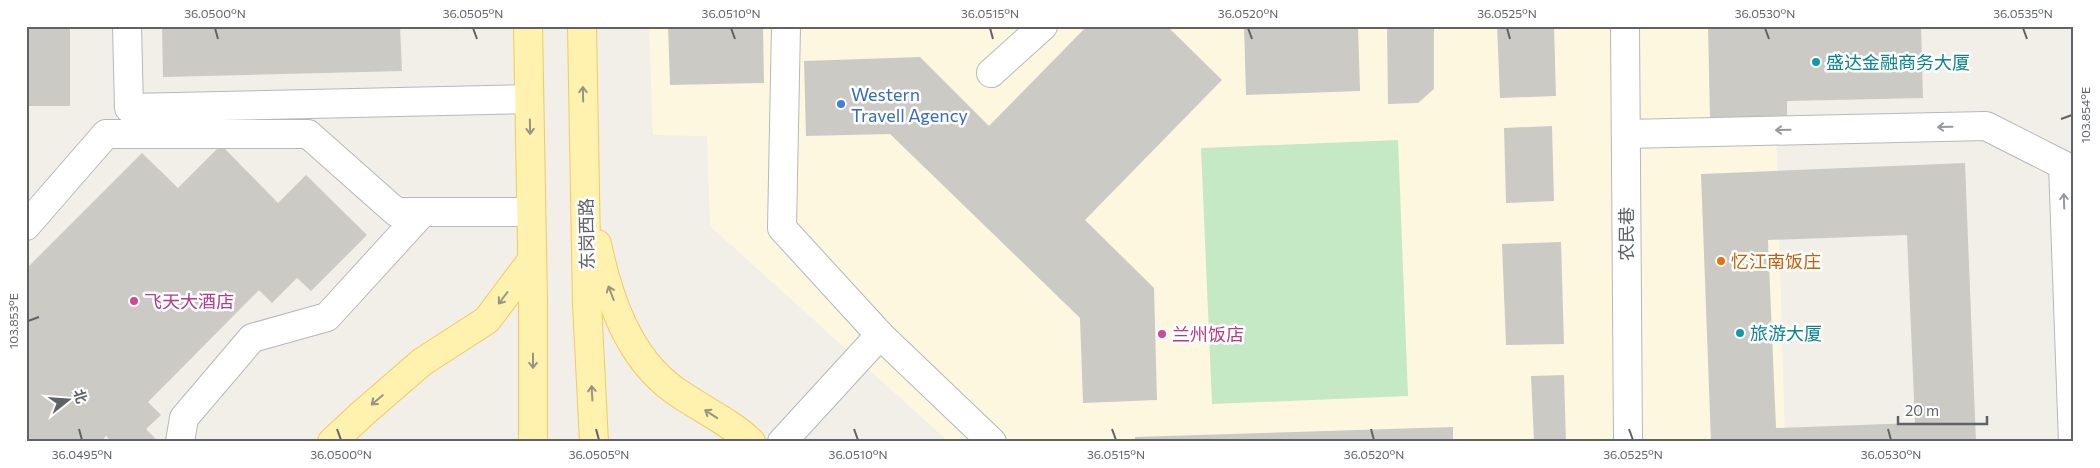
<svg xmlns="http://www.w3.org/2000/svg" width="2100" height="468" font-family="Commissioner,'Noto Sans SC',sans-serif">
	<rect width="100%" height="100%" fill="#f1efe8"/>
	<polygon fill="#fef7e0" points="649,26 1773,26 1785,442 949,442 710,226 707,136 653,135"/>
	<polygon fill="#c5e8c5" points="1398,140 1408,396 1212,404 1201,148"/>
	<g fill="#cccac5" fill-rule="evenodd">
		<rect x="26" y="26" width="44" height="80"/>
		<polygon points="162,26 400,26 402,71 163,77"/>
		<polygon points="668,26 763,26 764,83 670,85"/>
		<polygon points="1087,26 1167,26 1222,80 1085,220 1154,288 1157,400 1083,403 1080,318 890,134 806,136 804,61 920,57 989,126"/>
		<polygon points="1244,26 1358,26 1360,91 1246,95"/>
		<polygon points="1387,26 1434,26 1434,89 1418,103 1388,104"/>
		<polygon points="1497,26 1554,26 1556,96 1500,98"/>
		<polygon points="1708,26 1921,26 1923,98 1787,101 1787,118 1710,120"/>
		<polygon points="1552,126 1554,201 1506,203 1504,128"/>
		<polygon points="221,145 278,203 306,175 367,235 311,291 297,278 272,303 259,290 148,402 161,415 146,429 159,442 112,442 106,436 101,442 26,442 26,269 142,153 178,188"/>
		<path d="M1965 163 1976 442H1711L1701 174ZM1907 235 1915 423 1776 428 1768 240Z"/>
		<polygon points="1561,242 1564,344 1506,345 1502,244"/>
		<polygon points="1564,375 1566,442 1534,442 1531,376"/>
		<polygon points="1453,427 1453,442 1135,442 1135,437"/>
	</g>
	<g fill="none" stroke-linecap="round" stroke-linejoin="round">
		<g stroke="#b5b8bc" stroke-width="30">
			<g id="minor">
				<polyline points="127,26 129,108 529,99"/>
				<polyline points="786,26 782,228 880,335 992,442"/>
				<polyline points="1625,26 1628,442"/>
				<polyline points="991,73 1043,26"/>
				<polyline points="1626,134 1986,126 2063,165 2073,442"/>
				<polyline points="26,226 106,134 308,134 396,212 531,212"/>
				<polyline points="180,442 184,418 252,338 327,317 422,213"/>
				<polyline points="782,442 880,335"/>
			</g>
		</g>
		<g stroke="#f2c960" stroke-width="30">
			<g id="major">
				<polyline points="528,26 533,302 533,442"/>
				<polyline points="582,26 587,304 594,442"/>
				<path d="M597 244C608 297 628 357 674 390 699 408 729 421 751 442"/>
				<polyline points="332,442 362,414 422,362 487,320 532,260"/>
			</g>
		</g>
		<polyline stroke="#9cc7a9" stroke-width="3" stroke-dasharray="5 2.5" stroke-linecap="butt" points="455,29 456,26"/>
		<use href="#minor" stroke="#fff" stroke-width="28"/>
		<use href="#major" stroke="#fff2af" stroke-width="28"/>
	</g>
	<defs><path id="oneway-shaft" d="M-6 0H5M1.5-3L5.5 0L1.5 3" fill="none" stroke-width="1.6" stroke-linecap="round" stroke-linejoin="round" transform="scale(1.25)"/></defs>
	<g stroke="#979581">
		<use href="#oneway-shaft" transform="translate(583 94) rotate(-91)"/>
		<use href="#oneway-shaft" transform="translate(530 127) rotate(89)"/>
		<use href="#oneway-shaft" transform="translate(611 293) rotate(-111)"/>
		<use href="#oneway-shaft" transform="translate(503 298) rotate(127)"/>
		<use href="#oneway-shaft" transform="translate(533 361) rotate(90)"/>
		<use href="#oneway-shaft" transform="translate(592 393) rotate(-93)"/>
		<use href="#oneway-shaft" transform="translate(377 400) rotate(140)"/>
		<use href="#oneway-shaft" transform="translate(711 414) rotate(-147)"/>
	</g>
	<g stroke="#979a9d">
		<use href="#oneway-shaft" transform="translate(1945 127) rotate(179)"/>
		<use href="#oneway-shaft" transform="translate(1783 130) rotate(179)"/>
		<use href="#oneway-shaft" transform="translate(2064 201) rotate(-92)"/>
	</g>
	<path fill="none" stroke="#5f6368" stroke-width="2" d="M215 28 218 39M473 28 477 39M731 28 735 39M990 28 993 39M1248 28 1252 39M1507 28 1510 39M1765 28 1769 39M2023 28 2027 39M2061 119 2072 115M28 321 39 317M79 429 82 440M337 429 341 440M596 429 599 440M854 429 858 440M1112 429 1116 440M1371 429 1374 440M1629 429 1633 440M1888 429 1891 440"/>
	<g fill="#0f9aa8" stroke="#fff" stroke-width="2">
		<circle cx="1816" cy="62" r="5"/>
		<circle cx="1740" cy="333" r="5"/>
	</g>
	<circle fill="#3f7fe0" stroke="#fff" stroke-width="2" cx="841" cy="104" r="5"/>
	<circle fill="#e8710a" stroke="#fff" stroke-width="2" cx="1721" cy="261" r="5"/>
	<g fill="#d1479c" stroke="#fff" stroke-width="2">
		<circle cx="134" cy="301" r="5"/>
		<circle cx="1162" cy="334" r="5"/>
	</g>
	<g text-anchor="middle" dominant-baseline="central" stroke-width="5" stroke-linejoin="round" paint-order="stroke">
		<g font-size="18" fill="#0d838f" stroke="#fff" text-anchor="start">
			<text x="1826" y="62">盛达金融商务大厦</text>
			<text x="1750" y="333">旅游大厦</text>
		</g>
		<g font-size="18" fill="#366cbe" stroke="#fff" text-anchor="start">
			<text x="851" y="94">Western<tspan x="851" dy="21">Travell Agency</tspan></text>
		</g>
		<g font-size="18" fill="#5f6368" stroke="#fff">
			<text transform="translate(586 234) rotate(-91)">东岗西路</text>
			<text transform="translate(1626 234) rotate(-90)">农民巷</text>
		</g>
		<g font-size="18" fill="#c56008" stroke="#fff" text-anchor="start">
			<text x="1731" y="261">忆江南饭庄</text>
		</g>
		<g font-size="18" fill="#b23c85" stroke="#fff" text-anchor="start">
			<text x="144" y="301">飞天大酒店</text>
			<text x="1172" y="334">兰州饭店</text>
		</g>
	</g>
	<rect width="2100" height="468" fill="none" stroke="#ffffff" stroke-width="55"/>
	<g transform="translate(68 400) rotate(73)" stroke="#ffffff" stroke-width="4" paint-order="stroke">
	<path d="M0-4L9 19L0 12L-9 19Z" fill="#5f6368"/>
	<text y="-8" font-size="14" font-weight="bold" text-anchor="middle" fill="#5f6368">北</text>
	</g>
	<path d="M1898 416v8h89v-8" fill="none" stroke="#5f6368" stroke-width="2.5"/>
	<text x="1905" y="416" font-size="15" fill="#5f6368" stroke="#ffffff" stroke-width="4" paint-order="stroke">20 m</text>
	<rect x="28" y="28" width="2044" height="412" fill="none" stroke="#5f6368" stroke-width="2"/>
	<g font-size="12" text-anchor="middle" fill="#5f6368">
		<text x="215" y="18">36.0500°N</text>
		<text x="473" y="18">36.0505°N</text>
		<text x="731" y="18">36.0510°N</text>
		<text x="990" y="18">36.0515°N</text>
		<text x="1248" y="18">36.0520°N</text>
		<text x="1507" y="18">36.0525°N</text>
		<text x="1765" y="18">36.0530°N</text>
		<text x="2023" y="18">36.0535°N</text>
		<text transform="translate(2086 115) rotate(-90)" y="4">103.854°E</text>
		<text transform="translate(14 321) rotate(-90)" y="4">103.853°E</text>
		<text x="82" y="459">36.0495°N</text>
		<text x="341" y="459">36.0500°N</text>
		<text x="599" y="459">36.0505°N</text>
		<text x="858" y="459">36.0510°N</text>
		<text x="1116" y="459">36.0515°N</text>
		<text x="1374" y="459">36.0520°N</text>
		<text x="1633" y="459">36.0525°N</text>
		<text x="1891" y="459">36.0530°N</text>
	</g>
</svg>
